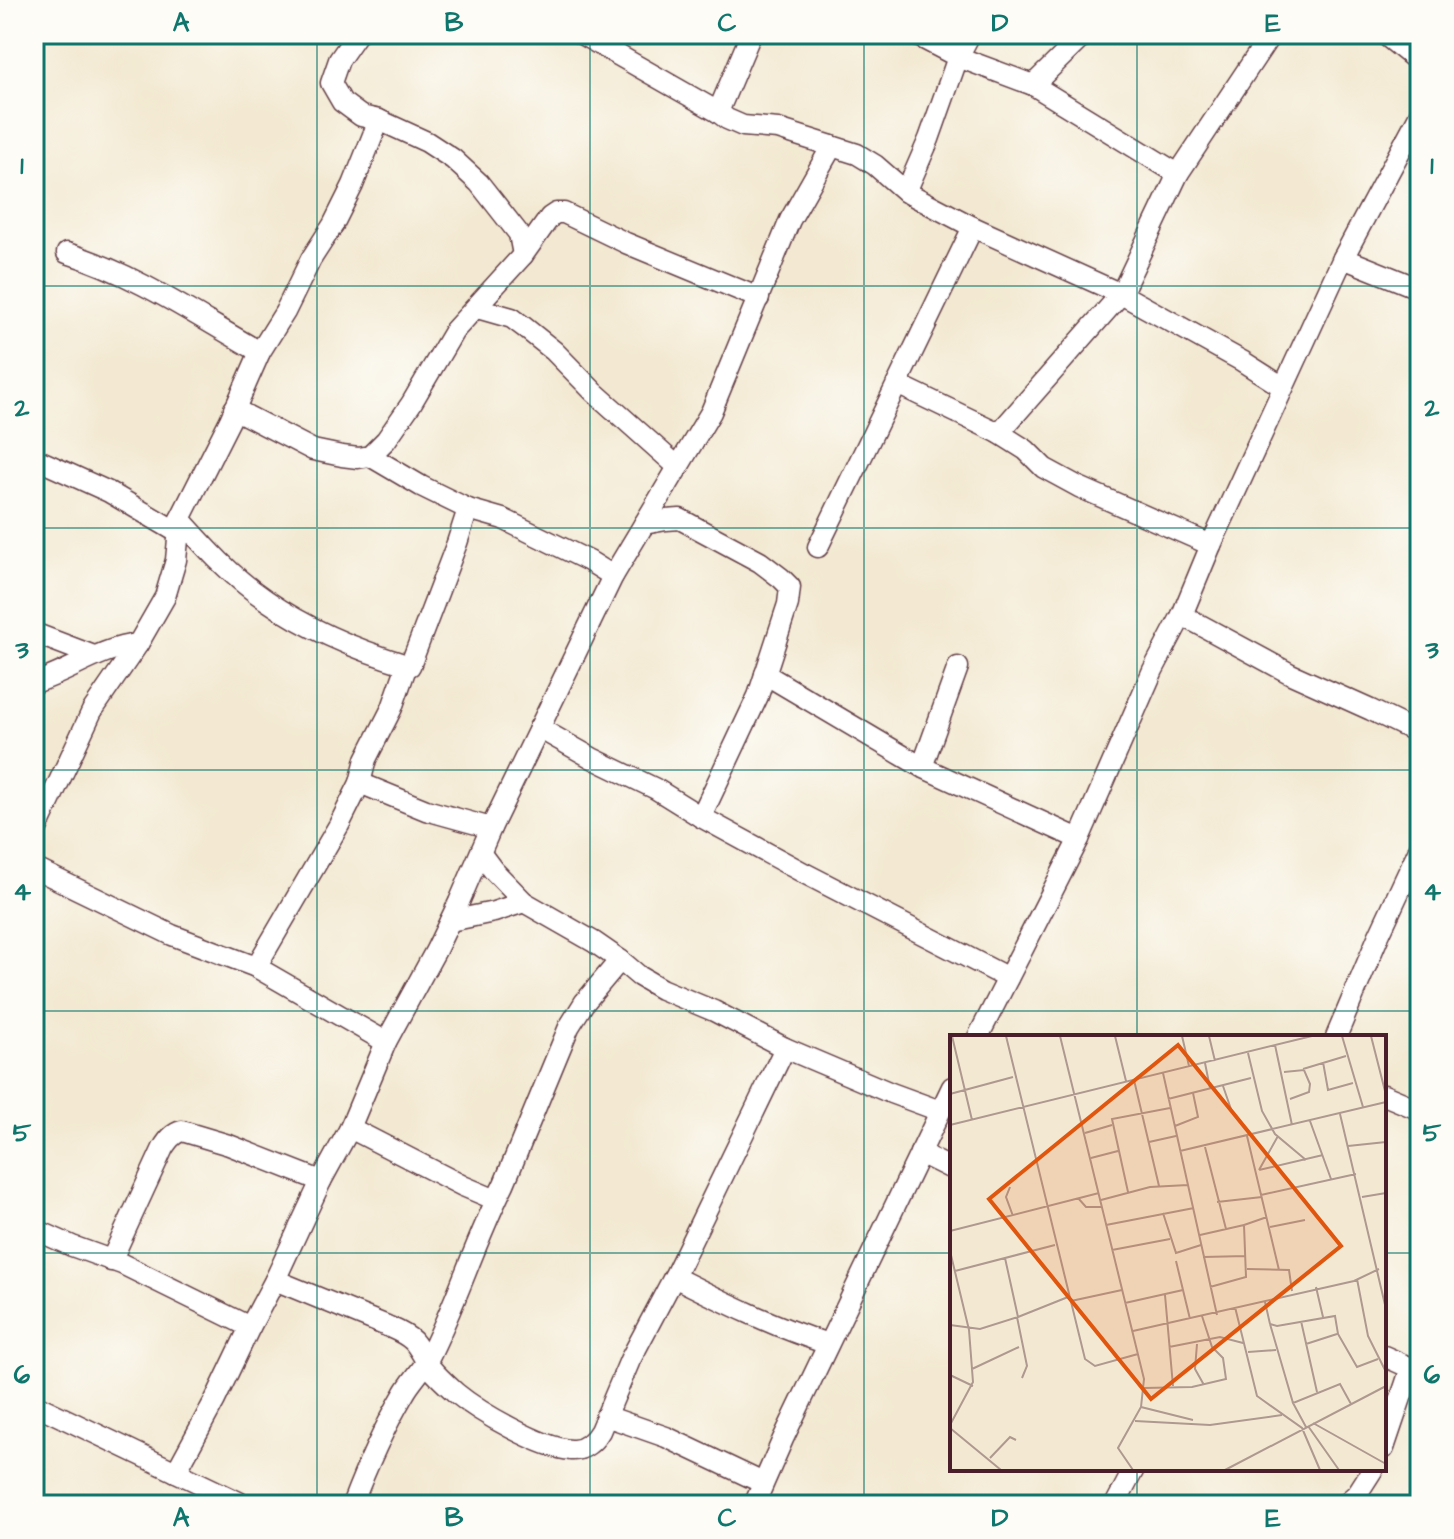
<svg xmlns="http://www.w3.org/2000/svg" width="1454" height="1539" font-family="'Architects Daughter',sans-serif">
	<rect width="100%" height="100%" fill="#fdfcf7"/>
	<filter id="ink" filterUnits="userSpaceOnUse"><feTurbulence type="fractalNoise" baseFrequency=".0125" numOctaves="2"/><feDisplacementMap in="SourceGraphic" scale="16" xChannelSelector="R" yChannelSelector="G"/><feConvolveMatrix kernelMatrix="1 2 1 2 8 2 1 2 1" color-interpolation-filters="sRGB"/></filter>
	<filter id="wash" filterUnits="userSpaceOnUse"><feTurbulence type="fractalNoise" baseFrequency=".006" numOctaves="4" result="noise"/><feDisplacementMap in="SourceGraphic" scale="32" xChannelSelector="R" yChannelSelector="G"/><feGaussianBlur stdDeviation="1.8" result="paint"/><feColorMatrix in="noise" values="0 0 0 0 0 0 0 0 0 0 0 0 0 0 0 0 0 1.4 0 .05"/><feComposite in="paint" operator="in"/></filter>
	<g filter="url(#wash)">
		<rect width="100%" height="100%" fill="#f3e9d2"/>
	</g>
	<g filter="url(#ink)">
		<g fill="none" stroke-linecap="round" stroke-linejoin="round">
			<g stroke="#633d44" stroke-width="23">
				<g id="minor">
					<polyline points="357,34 339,60 331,83 342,102 361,116 379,120 427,142 453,159 479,183 519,234 523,255"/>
					<polyline points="581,34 718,112 727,119 743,126 778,129 857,154 875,165 906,192 973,227 1121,294 1242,361 1283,387"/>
					<polyline points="914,34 958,57 1033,85 1178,174"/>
					<polyline points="1384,34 1420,63"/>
					<polyline points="1033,85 1085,34"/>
					<polyline points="718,112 751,34"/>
					<polyline points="906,192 929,139 958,57 970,34"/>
					<path d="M67 253C136 274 198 317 260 352"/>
					<polyline points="1343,258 1420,289"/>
					<polyline points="477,308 512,318 524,327 554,351 594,392 678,467"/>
					<polyline points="897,384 999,433 1026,450 1044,468 1079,487 1211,545"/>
					<polyline points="234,409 313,450 342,456 358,458 370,456 386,440 411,404 454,331 523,255 550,217 556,213 564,213 626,243 759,298"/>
					<polyline points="999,433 1121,294 1178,174 1271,34"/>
					<polyline points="370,456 421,486 468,509 503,519 589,561 613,576"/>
					<polyline points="34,458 109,492 177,532"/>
					<path d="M180 519C206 548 233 578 266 600 309 630 357 650 407 665"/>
					<polyline points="644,524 666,520 680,519 760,562 781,578 790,587 788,604 758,696 701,817"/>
					<polyline points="818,547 973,227"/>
					<polyline points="1182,615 1291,674 1371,710 1420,734"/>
					<polyline points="34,633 94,656"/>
					<polyline points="765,674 922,767 1079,839"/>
					<path d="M34 683C70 672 100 648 138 644"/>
					<polyline points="539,728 592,758 656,789 701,817 804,873 1008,978"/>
					<polyline points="922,767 958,667"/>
					<polyline points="360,783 426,810 491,828"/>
					<polyline points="34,835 92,711 138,644 165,597 176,560 180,519 230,420 260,352 285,312 311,259 333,225 353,185 379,120"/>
					<polyline points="481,854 493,870 524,902 594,942 620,960 639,976 661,989 714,1011 785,1048 891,1093 940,1111"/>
					<polyline points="34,868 172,935 256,967 386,1042"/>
					<polyline points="450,921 494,912 524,902"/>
					<polyline points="256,967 339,825 360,783 366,759 392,708 407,665 410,666 457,543 468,509"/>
					<polyline points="978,1037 1079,839 1153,670 1182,615 1211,545 1343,258 1420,114"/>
					<polyline points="1336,1037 1379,935 1420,847"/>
					<polyline points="1384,1095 1420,1110"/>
					<polyline points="350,1128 463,1186 496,1200"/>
					<polyline points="920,1153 952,1169"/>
					<polyline points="34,1229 72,1246 122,1264 250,1327"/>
					<path d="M111 1261 163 1148C168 1140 173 1133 182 1131L229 1145 321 1181"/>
					<path d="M674 1277C724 1302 775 1327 828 1344"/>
					<path d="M275 1280 387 1326C396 1330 406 1334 413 1341 420 1349 424 1359 430 1367 437 1376 447 1385 456 1393 479 1412 541 1448 571 1450 584 1451 594 1441 600 1431L630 1360 674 1277 785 1048"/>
					<polyline points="1384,1356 1420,1372"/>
					<polyline points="34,1404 245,1505"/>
					<polyline points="606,1416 666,1437 763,1483"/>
					<polyline points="1384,1448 1411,1368"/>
					<polyline points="176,1472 215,1400 250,1327 275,1280 321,1181 350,1128 386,1042 436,950 459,902 491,828 613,576 711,412 790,220 832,146"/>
					<path d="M352 1505C366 1468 384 1428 404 1394 411 1381 422 1371 428 1359 457 1302 475 1241 504 1184L569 1027 584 1003 620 960"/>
					<polyline points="754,1505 783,1439 952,1087"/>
					<polyline points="1115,1505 1134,1469"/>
					<polyline points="1344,1505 1357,1494 1373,1469"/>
				</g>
			</g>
			<use href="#minor" stroke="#fff" stroke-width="20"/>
		</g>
	</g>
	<path fill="none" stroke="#0f766e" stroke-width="2" stroke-opacity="0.55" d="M317 34V1505M590 34V1505M864 34V1505M1137 34V1037M34 286H1420M34 528H1420M34 770H1420M34 1011H1420M34 1253H952M1384 1253H1420M1137 1469V1505"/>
	<g transform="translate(950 1035)">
		<rect width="436" height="436" fill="#f3e9d2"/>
		<path fill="none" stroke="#af988f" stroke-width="2" d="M2 1 22 85M56 1 135 324 145 331 188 319M110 1 194 344 191 372 168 413 183 435M165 1 176 46M232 1 239 31M259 1 265 26M392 1 413 72M421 1 436 60M325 10 342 90M298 18 312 76 325 99 356 125M373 27 378 55 403 48M255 28 260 53M353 34 396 21M334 37 354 35 360 49 359 57 340 64M213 38 267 280M184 45 209 151M273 51 282 77M0 59 63 42M218 64 301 43M390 79 436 274M360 86 381 144M0 90 362 1M225 91 248 82 243 58M135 98 162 90M297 101 329 235M199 107 226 101M398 111 436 107M255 112 276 194M230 116 436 67M141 123 168 116M309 135 373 120M309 135 328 101M60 152 56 162 63 181M178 157 162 84 220 73M311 160 406 139M412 162 436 158M128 163 136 172H152M151 165 200 152 238 150M267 167 312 162M213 178 226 218 251 210M156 190 244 173M320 192 355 185M0 196 149 158M250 200 294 190M162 215 220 204M0 216 19 295 23 347 0 390M253 222 296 221M226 226 240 284M297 234 339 235 342 256M5 236 105 210M407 244 418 301 436 337M260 252 296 242 294 190 317 182M366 252 373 282M215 260 223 351M121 266 172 255M315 267 320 289 327 291 385 281 388 299 407 332 428 324M175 268 233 255M285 272 307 361 352 393 370 435M67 282 77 331 72 343M68 282 118 262M351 286 367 357M320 289 343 368M0 290 30 294 68 282 55 223M183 296 404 246 429 234M247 309 245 334 254 350M356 309 387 299M219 312 270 302 293 308M298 317 326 315M22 334 69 312M0 340 23 351M194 353 242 352 276 344 273 323 262 312 252 281M191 372 243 385M185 386 260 390 332 380M363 388 436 429M358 391 389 435M356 392 343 368 390 349 401 369M0 393 51 435M40 423 60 402 66 405M275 435 436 351"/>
		<path fill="#e0560e" fill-opacity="0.15" stroke="#e0560e" stroke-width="4" d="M228 10 391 211 201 364 39 164Z"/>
		<rect width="436" height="436" fill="none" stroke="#4a1f2b" stroke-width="4"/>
	</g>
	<rect width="1454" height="1539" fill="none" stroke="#fdfcf7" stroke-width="88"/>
	<rect x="44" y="44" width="1366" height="1451" fill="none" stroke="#0f766e" stroke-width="3"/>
	<g font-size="26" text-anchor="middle" font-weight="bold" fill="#0f766e">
		<text x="181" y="31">A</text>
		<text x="454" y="31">B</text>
		<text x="727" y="31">C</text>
		<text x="1000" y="31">D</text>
		<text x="1273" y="31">E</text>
		<text x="22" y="174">1</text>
		<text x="1432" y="174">1</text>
		<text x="22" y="416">2</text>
		<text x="1432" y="416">2</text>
		<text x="22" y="658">3</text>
		<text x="1432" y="658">3</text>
		<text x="22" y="900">4</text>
		<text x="1432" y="900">4</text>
		<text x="22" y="1141">5</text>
		<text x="1432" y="1141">5</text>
		<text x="22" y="1383">6</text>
		<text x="1432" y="1383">6</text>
		<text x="181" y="1526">A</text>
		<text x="454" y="1526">B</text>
		<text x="727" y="1526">C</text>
		<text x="1000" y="1526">D</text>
		<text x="1273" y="1526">E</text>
	</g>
</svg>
